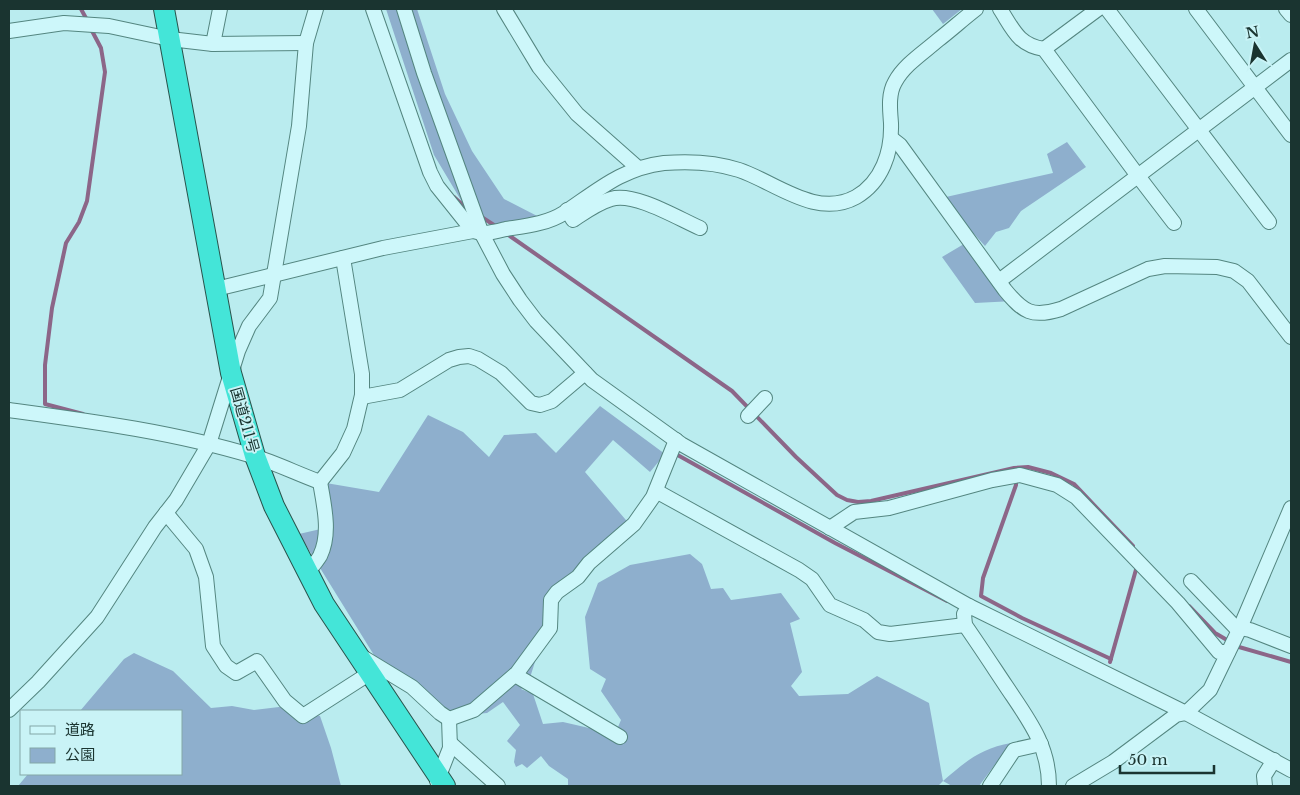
<svg xmlns="http://www.w3.org/2000/svg" width="1300" height="795" font-family="'Libre Baskerville','Noto Sans JP',serif">
	<rect width="100%" height="100%" fill="#baecef"/>
	<g fill="#8eafcd">
		<polygon points="386,9 417,9 445,94 472,151 504,199 543,219 498,228 465,207 434,155"/>
		<polygon points="932,9 962,9 943,24"/>
		<polygon points="1067,142 1086,167 1021,211 1009,228 996,232 985,246 974,234 971,242 1014,301 975,303 942,257 969,241 972,232 946,197 1053,173 1047,154"/>
		<path d="M600 406 665 454 650 472 613 440 585 472 631 526 557 592 528 684 521 689 533 694 543 724 563 722 615 734 621 720 601 691 606 679 590 669 585 617 598 583 630 565 690 554 702 564 711 589 723 588 731 600 781 593 800 619 790 623 802 672 791 686 799 696 848 694 877 676 929 703 943 781C965 762 981 748 1011 743L979 786H952L943 781 938 786H568V779L549 766 541 756 527 768 522 764 516 767 514 762 516 750 507 741 520 725 503 702 487 713 466 715 437 706 377 660 299 534 325 528 320 482 379 492 428 415 463 432 489 457 504 435 536 433 556 453Z"/>
		<polygon points="134,653 173,671 211,708 232,706 254,710 279,707 300,710 320,716 331,748 341,786 18,786 28,774 181,774 181,711 80,711 124,659"/>
	</g>
	<g fill="none" stroke-linecap="round" stroke-linejoin="round">
		<g stroke="#8c6688" stroke-width="4">
			<polyline points="81,9 87,20"/>
			<polyline points="454,197 467,209"/>
			<polyline points="480,216 497,227"/>
			<polyline points="507,234 732,391 796,457 837,495 847,500 858,502 871,501 1014,468 1028,467 1051,473 1074,484 1133,546"/>
			<polyline points="83,414 45,404 45,365 52,308 66,243 79,222 87,201 105,72 101,48 91,29"/>
			<polyline points="674,453 835,543 947,601"/>
			<polyline points="1016,478 1016,485 983,578 981,596 1022,618 1111,659"/>
			<polyline points="1189,606 1215,633 1239,647 1291,662"/>
			<polyline points="1110,662 1137,566"/>
		</g>
		<g stroke="#548680" stroke-width="16">
			<g id="minor">
				<polyline points="373,9 430,172 437,186 473,231"/>
				<polyline points="404,9 424,73 482,234 503,274 520,300 536,321 592,380 681,444 969,606 1186,713 1291,770"/>
				<polyline points="504,9 539,67 577,114 638,168"/>
				<path d="M1000 9C1013 29 1018 45 1044 49L1138 176 1174 223"/>
				<polyline points="1107,9 1269,222"/>
				<polyline points="1196,9 1291,135"/>
				<polyline points="1286,9 1291,15"/>
				<polyline points="9,31 64,23 109,26 170,39 213,44 306,43"/>
				<polyline points="213,44 220,9"/>
				<polyline points="1044,49 1098,9"/>
				<path d="M891 138 900 145 1005 290C1023 312 1032 318 1061 309L1148 269 1165 266 1217 267 1234 271 1248 281 1291 337"/>
				<path d="M567 210 573 220C585 212 597 203 611 199 635 192 677 218 700 228"/>
				<polyline points="999,281 1291,60"/>
				<path d="M216 289 383 248 473 231C484 235 494 232 506 229 525 226 547 224 564 213 597 191 622 168 664 163 689 161 715 162 739 170 775 182 816 219 856 197 882 182 892 152 891 123 890 110 888 94 895 82 904 65 923 53 938 40 951 30 963 19 976 9"/>
				<polyline points="362,397 400,390 449,360 459,357 469,356 478,359 501,373 531,403 540,405 552,401 585,373"/>
				<path d="M9 410C90 421 174 432 253 456 276 463 298 474 320 482 324 505 331 534 320 556 317 561 312 567 308 572"/>
				<polyline points="748,416 765,398"/>
				<polyline points="320,482 343,453 354,429 362,395 362,374 343,258"/>
				<polyline points="656,491 799,570 812,579 830,605 864,620 878,632 890,634 965,625"/>
				<polyline points="166,513 196,549 206,577 213,646 226,666 236,673 257,661 285,701 303,716 370,673"/>
				<polyline points="830,528 854,512 889,508 992,480 1020,475 1057,485 1076,497 1178,603 1219,652 1228,652"/>
				<polyline points="1191,581 1235,627 1250,630 1291,646"/>
				<path d="M969 606 964 614 965 625C979 645 992 665 1006 686 1028 719 1049 745 1049 786"/>
				<polyline points="361,656 412,687 440,713 449,719 474,710 517,673 550,628 551,600 557,592 578,577 589,563 634,524 653,497 676,440"/>
				<polyline points="515,675 620,737"/>
				<polyline points="9,710 38,682 97,617 155,527 176,500 209,444 238,351 249,326 270,298 299,126 306,43 316,9"/>
				<polyline points="450,743 498,786"/>
				<polyline points="437,781 450,748 449,719"/>
				<polyline points="990,786 1014,750 1041,744"/>
				<polyline points="1073,786 1113,762 1176,715 1186,713 1210,690 1240,628 1291,508"/>
				<polyline points="1265,786 1264,776 1274,760"/>
			</g>
		</g>
		<g stroke="#29534c" stroke-width="22">
			<polyline id="highway" points="164,9 231,373 255,456 274,506 324,604 445,786"/>
		</g>
		<use href="#minor" stroke="#cdf7fa" stroke-width="14"/>
		<use href="#highway" stroke="#44e5d8" stroke-width="20"/>
	</g>
	<g text-anchor="middle" dominant-baseline="central" stroke-width="4" stroke-linejoin="round" paint-order="stroke">
		<g font-size="15" fill="#1a3430" stroke="#c9f3f6">
			<text transform="translate(245 420) rotate(74)">国道211号</text>
		</g>
	</g>
	<rect width="1300" height="795" fill="none" stroke="#1a3430" stroke-width="20"/>
	<rect x="20" y="710" width="162" height="65" fill="#c9f3f6" stroke="#83a7a7"/>
	<rect x="30" y="726" width="25" height="8" fill="#cdf7fa" stroke="#83a7a7"/>
	<text x="65" y="735" font-size="15" fill="#1a3430">道路</text>
	<rect x="30" y="748" width="25" height="15" fill="#8eafcd" stroke="#83a7a7"/>
	<text x="65" y="760" font-size="15" fill="#1a3430">公園</text>
	<g transform="translate(1255 45) rotate(349)" stroke="#c9f3f6" stroke-width="4" paint-order="stroke">
	<path d="M0-4L9 19L0 12L-9 19Z" fill="#1a3430"/>
	<text y="-8" font-size="14" font-weight="bold" text-anchor="middle" fill="#1a3430">N</text>
	</g>
	<path d="M1120 765v8h94v-8" fill="none" stroke="#1a3430" stroke-width="2.5"/>
	<text x="1128" y="765" font-size="15" fill="#1a3430" stroke="#c9f3f6" stroke-width="4" paint-order="stroke">50 m</text>
</svg>
